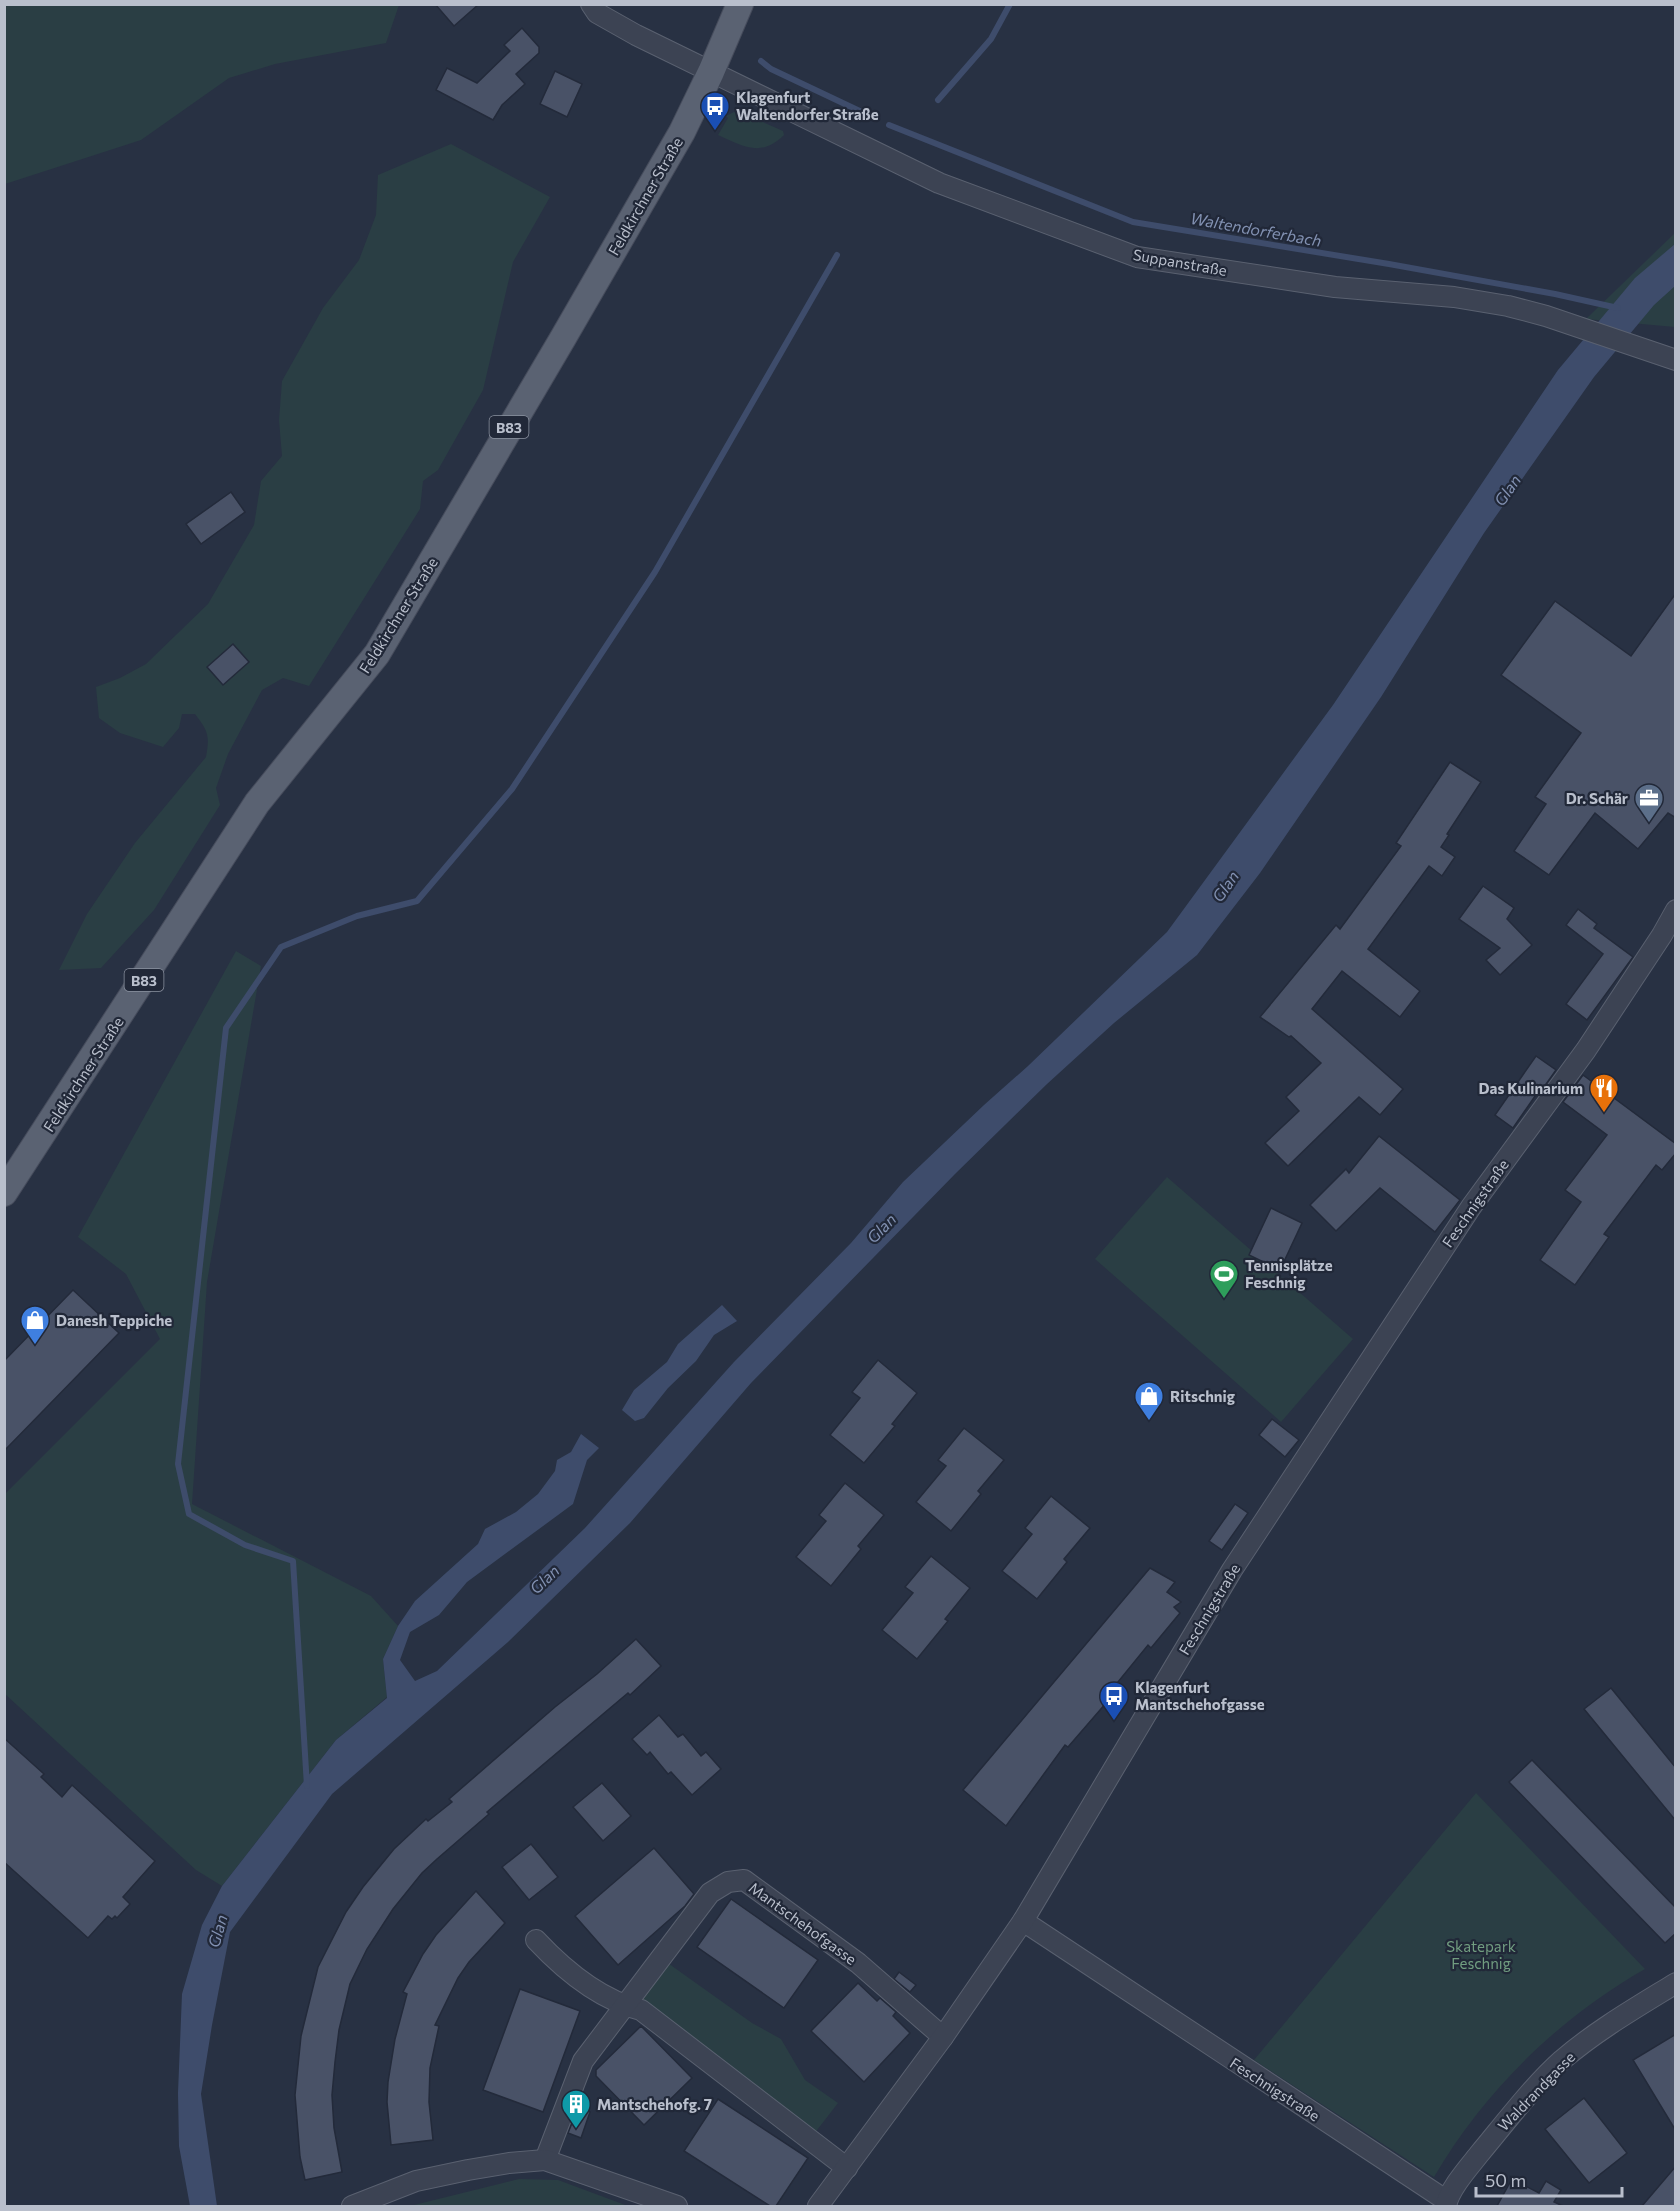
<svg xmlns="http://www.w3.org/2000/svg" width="1680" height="2211" font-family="Commissioner,sans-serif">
	<rect width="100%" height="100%" fill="#283143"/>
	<g fill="#2a3e44">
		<polygon points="4,5 5,4 399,5 386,43 275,64 229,78 141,140 5,184"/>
		<path d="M734 112 747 115 783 131 784 135C761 158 743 146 718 135L728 118 726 116Z"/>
		<path d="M451 144 550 197 513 262 483 390 438 470 423 481 420 509 309 686 283 678 262 690 228 754 216 788 220 805 154 910 101 968 59 970 87 914 135 843 206 757C210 735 208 731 195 714H182L179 728 163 747 120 733 99 718 96 687 120 678 146 664 208 604 254 525 261 481 282 456 279 420 282 381 323 308 359 260 376 215 378 175Z"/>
		<polygon points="1675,233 1675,327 1586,319"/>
		<polygon points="236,951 261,966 207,1282 192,1504 371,1596 398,1626 383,1659 387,1697 336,1740 222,1886 196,1870 5,1694 4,1495 160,1339 126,1274 78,1237"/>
		<polygon points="1167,1177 1353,1339 1281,1422 1095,1259"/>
		<path d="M1476 1793 1645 1969C1559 2018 1484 2091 1434 2177L1254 2060Z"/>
		<polygon points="665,1961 752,2023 781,2039 805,2080 838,2103 814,2134 657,2014 642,1999 645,1987"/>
		<polygon points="519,2179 558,2180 628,2206 410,2206"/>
	</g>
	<g fill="#3e4c6b">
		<polygon points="1675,244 1675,286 1654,305 1594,377 1484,533 1381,697 1260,873 1197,955 1114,1023 1047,1084 955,1174 751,1383 630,1523 508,1642 332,1794 230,1932 212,2025 201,2094 217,2206 190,2206 179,2146 178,2093 182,1994 202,1925 222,1886 336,1740 387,1698 383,1659 398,1626 415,1601 478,1544 485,1529 516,1512 538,1494 555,1471 557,1460 571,1452 581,1434 599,1448 587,1460 573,1504 467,1582 439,1615 410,1632 400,1660 415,1681 437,1671 585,1528 734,1362 851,1243 903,1182 984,1105 1028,1066 1167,932 1333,705 1558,370 1635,278"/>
		<polygon points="722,1305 737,1321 714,1335 696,1361 668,1388 644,1418 635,1421 622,1410 634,1390 667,1362 678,1344"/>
	</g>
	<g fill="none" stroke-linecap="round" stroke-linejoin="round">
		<g stroke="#3e4c6b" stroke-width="6">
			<polyline points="761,61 771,69 866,114"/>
			<polyline points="938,100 991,39 1010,4"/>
			<polyline points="889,125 1133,222 1389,264 1555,294 1618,308"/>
			<polyline points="307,1786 293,1561 245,1545 189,1514 178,1464 226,1028 281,947 357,916 417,901 512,789 655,572 837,255"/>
		</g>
	</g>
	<g fill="#495267" stroke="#232a3a" stroke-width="1.5">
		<polygon points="435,4 479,4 454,26"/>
		<polygon points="522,28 539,47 539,53 516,74 525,84 502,105 493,120 436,90 447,68 477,83 510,51 504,45"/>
		<polygon points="555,71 582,84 567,117 540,104"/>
		<polygon points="231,492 245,512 201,544 186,524"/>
		<polygon points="1676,593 1676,818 1668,813 1638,849 1595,813 1549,875 1514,851 1546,804 1535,797 1581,733 1501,675 1555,601 1631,656"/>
		<polygon points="233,644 249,662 223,685 207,667"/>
		<polygon points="1450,762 1481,782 1447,834 1449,835 1441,847 1455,857 1442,876 1429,866 1368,949 1420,991 1400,1017 1342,971 1312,1009 1403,1089 1380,1115 1359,1097 1288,1166 1265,1143 1299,1111 1286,1097 1321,1063 1291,1036 1289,1037 1260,1017 1336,925 1340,929 1401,846 1396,843"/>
		<polygon points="1483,886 1514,908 1507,919 1532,945 1500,975 1486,960 1500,948 1459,919"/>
		<polygon points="1578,909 1597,924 1594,928 1633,957 1587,1020 1566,1004 1603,954 1566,925"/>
		<polygon points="1536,1056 1556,1070 1544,1087 1542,1086 1513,1128 1495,1115"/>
		<polygon points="1583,1075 1676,1144 1676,1153 1662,1170 1656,1165 1604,1234 1609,1237 1575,1285 1540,1260 1581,1202 1565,1190 1607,1135 1563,1102"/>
		<polygon points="1379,1136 1460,1200 1435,1232 1380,1188 1336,1231 1310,1205 1346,1169 1349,1173"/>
		<polygon points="1271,1208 1302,1223 1280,1270 1249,1255"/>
		<polygon points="73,1290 119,1333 4,1451 4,1361"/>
		<polygon points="878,1360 917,1393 892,1424 895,1426 864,1463 830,1435 860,1398 852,1392"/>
		<polygon points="1272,1419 1299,1440 1285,1457 1259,1435"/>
		<polygon points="964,1428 1004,1460 978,1491 981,1494 951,1531 916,1502 946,1466 938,1460"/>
		<polygon points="845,1483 884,1515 858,1546 861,1549 831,1586 796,1557 826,1521 819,1515"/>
		<polygon points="1051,1496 1090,1528 1064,1559 1067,1562 1037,1599 1002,1571 1032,1534 1025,1528"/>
		<polygon points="1235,1504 1248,1513 1222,1550 1209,1541"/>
		<polygon points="931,1556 970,1588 945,1619 948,1621 917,1659 882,1630 913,1593 905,1587"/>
		<polygon points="1150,1568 1175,1582 1167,1592 1181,1602 1174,1607 1180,1613 1151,1648 1148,1645 1109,1693 1113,1695 1068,1747 1065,1745 1006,1826 963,1790"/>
		<polygon points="636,1639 661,1666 630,1695 628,1693 487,1812 489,1814 437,1859 422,1873 393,1909 367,1949 350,1984 339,2030 335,2062 332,2095 334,2128 342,2172 305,2180 300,2157 295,2095 301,2036 318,1967 346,1912 363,1887 394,1849 426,1819 428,1821 452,1802 449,1799 555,1707 597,1674"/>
		<polygon points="1611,1688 1676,1768 1676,1821 1584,1709"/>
		<polygon points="659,1715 678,1737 683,1734 701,1756 706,1752 721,1769 692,1795 671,1772 668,1774 650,1752 647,1755 632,1739"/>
		<polygon points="4,1738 44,1774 41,1777 62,1797 72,1785 155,1861 123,1897 130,1904 117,1918 115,1916 112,1919 108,1916 88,1938 4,1862"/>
		<polygon points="1532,1760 1676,1908 1676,1933 1665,1943 1509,1782"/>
		<polygon points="602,1783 631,1816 603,1841 573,1807"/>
		<polygon points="531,1844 558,1877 529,1900 502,1867"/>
		<polygon points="654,1848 694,1894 685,1906 618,1965 575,1916"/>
		<polygon points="476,1891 505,1923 469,1962 458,1978 435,2025 439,2026 430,2068 429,2102 433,2140 391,2145 387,2102 388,2082 395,2039 407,1994 403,1992 423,1954 436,1935"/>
		<polygon points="731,1899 818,1960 784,2008 697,1947"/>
		<polygon points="899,1972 916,1985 910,1992 894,1979"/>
		<polygon points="858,1983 877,2001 880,1998 896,2012 893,2016 910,2033 864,2082 811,2031"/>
		<polygon points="520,1989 580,2011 543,2112 483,2090"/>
		<polygon points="641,2026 692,2078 644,2125 596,2076 596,2070"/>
		<polygon points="1676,2034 1676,2131 1633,2060"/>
		<polygon points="1584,2098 1627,2153 1589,2183 1545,2129"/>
		<polygon points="718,2099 808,2158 776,2206 770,2206 684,2151"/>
		<polygon points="578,2108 590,2112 581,2138 568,2133"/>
		<polygon points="1676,2166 1676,2206 1642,2206"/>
		<polygon points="1512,2179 1539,2193 1546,2181 1561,2190 1554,2202 1563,2206 1497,2206"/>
	</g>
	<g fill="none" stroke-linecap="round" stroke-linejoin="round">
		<g stroke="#5a6170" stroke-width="22">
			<g id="minor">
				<polyline points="591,4 597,13 636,35 939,183 1137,257 1335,287 1454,297 1508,306 1546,316 1676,360"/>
				<polyline points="1023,1921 1447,2201"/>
				<path d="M536 1940C565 1971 600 2000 641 2010L847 2168"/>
				<polyline points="545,2160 583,2061 710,1893 728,1882 744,1880 858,1963 943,2037"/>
				<polyline points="352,2206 416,2181 468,2170 509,2163 545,2160 677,2206"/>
				<polyline points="818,2206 943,2037 1023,1921 1232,1570 1471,1207 1586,1050 1662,935 1676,910"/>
				<path d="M1446 2206C1449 2189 1469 2167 1480 2153 1505 2123 1533 2086 1562 2060 1597 2030 1637 2007 1676 1983"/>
			</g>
		</g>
		<g stroke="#464c5c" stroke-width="28">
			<polyline id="major" points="4,1193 257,803 377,654 563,338 682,132 711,72 740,4"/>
		</g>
		<use href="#minor" stroke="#3c4353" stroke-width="20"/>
		<use href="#major" stroke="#5a6272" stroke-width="26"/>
	</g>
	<defs>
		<g id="bus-pin" transform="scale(1.5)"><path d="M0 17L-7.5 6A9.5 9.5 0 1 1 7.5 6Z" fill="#1a4fb4" stroke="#212838"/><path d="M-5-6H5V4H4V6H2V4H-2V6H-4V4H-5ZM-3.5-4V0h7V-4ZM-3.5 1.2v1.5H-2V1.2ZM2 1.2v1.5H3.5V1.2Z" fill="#fff"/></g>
		<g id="office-pin" transform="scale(1.5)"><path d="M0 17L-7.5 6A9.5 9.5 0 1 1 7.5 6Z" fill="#5c6f8a" stroke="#212838"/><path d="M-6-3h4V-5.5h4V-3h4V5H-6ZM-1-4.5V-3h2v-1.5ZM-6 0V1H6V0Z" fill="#fff"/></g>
		<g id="restaurant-pin" transform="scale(1.5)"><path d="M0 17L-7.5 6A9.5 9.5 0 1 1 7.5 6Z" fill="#e8710a" stroke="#212838"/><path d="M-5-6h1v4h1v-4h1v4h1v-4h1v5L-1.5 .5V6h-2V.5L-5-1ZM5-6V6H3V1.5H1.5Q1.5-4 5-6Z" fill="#fff"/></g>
		<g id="stadium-pin" transform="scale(1.5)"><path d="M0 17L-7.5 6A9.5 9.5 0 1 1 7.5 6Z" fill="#2e9e5b" stroke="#212838"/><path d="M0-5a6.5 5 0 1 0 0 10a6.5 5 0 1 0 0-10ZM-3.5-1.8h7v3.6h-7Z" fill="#fff"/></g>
		<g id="shop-pin" transform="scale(1.5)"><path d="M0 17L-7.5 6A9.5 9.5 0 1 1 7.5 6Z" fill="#3f7fe0" stroke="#212838"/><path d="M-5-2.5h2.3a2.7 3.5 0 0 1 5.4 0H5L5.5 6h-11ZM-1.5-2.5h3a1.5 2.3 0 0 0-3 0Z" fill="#fff"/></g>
		<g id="building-pin" transform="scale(1.5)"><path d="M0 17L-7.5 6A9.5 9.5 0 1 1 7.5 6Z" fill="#0f9aa8" stroke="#212838"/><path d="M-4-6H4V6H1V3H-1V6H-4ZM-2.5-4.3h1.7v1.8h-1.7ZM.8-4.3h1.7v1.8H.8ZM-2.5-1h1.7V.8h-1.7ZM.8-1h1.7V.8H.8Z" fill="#fff"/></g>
	</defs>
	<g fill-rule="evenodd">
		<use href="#bus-pin" x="715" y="106"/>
		<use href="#office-pin" x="1649" y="798"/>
		<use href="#restaurant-pin" x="1604" y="1088"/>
		<use href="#stadium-pin" x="1224" y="1274"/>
		<use href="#shop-pin" x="35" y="1320"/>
		<use href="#shop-pin" x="1149" y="1396"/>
		<use href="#bus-pin" x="1114" y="1696"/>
		<use href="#building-pin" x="576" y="2104"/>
	</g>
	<g text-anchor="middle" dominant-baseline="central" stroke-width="4.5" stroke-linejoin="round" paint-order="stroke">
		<g fill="#212838" stroke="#8b92a0" stroke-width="1.5">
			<rect x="489.5" y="416" width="39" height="22" rx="4.5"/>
			<rect x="124.5" y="969" width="39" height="22" rx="4.5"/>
		</g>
		<g font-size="14" font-weight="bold" fill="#b9bfcc">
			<text x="509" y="427">B83</text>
			<text x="144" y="980">B83</text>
		</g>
		<g font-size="15" font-weight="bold" fill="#b9bfcc" stroke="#212838" text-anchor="start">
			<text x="736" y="97">Klagenfurt<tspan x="736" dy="17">Waltendorfer Straße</tspan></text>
			<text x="1628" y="798" text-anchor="end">Dr. Schär</text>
			<text x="1583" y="1088" text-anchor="end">Das Kulinarium</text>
			<text x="1245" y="1265">Tennisplätze<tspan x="1245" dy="17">Feschnig</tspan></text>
			<text x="56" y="1320">Danesh Teppiche</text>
			<text x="1170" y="1396">Ritschnig</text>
			<text x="1135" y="1687">Klagenfurt<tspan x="1135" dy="17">Mantschehofgasse</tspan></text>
			<text x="597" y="2104">Mantschehofg. 7</text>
		</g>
		<g font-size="15" fill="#b9bfcc" stroke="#212838">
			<text transform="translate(645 196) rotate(-60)">Feldkirchner Straße</text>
			<text transform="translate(1180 262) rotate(10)">Suppanstraße</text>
			<text transform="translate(398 615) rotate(-58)">Feldkirchner Straße</text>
			<text transform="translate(83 1074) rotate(-57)">Feldkirchner Straße</text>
			<text transform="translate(1475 1203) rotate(-55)">Feschnigstraße</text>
			<text transform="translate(1209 1609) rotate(-59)">Feschnigstraße</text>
			<text transform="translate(803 1923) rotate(36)">Mantschehofgasse</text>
			<text transform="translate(1275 2089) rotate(33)">Feschnigstraße</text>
			<text transform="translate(1536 2091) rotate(-46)">Waldrandgasse</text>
		</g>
		<g font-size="15" fill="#719d80" stroke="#212838">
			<text x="1481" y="1946">Skatepark<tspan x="1481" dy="17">Feschnig</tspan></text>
		</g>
		<g font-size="16" font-style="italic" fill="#8291b2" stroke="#212838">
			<text transform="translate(1256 229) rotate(10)">Waltendorferbach</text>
			<text transform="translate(1507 490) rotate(-55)">Glan</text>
			<text transform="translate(1225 886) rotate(-55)">Glan</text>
			<text transform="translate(881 1228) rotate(-46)">Glan</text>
			<text transform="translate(544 1579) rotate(-44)">Glan</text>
			<text transform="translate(217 1931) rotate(-74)">Glan</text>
		</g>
	</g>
	<rect width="1680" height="2211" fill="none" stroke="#b9bfcc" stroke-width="12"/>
	<path d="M1476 2187v9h146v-9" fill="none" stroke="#b9bfcc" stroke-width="3"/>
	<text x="1485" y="2187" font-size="18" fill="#b9bfcc" stroke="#212838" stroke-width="4.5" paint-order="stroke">50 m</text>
</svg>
